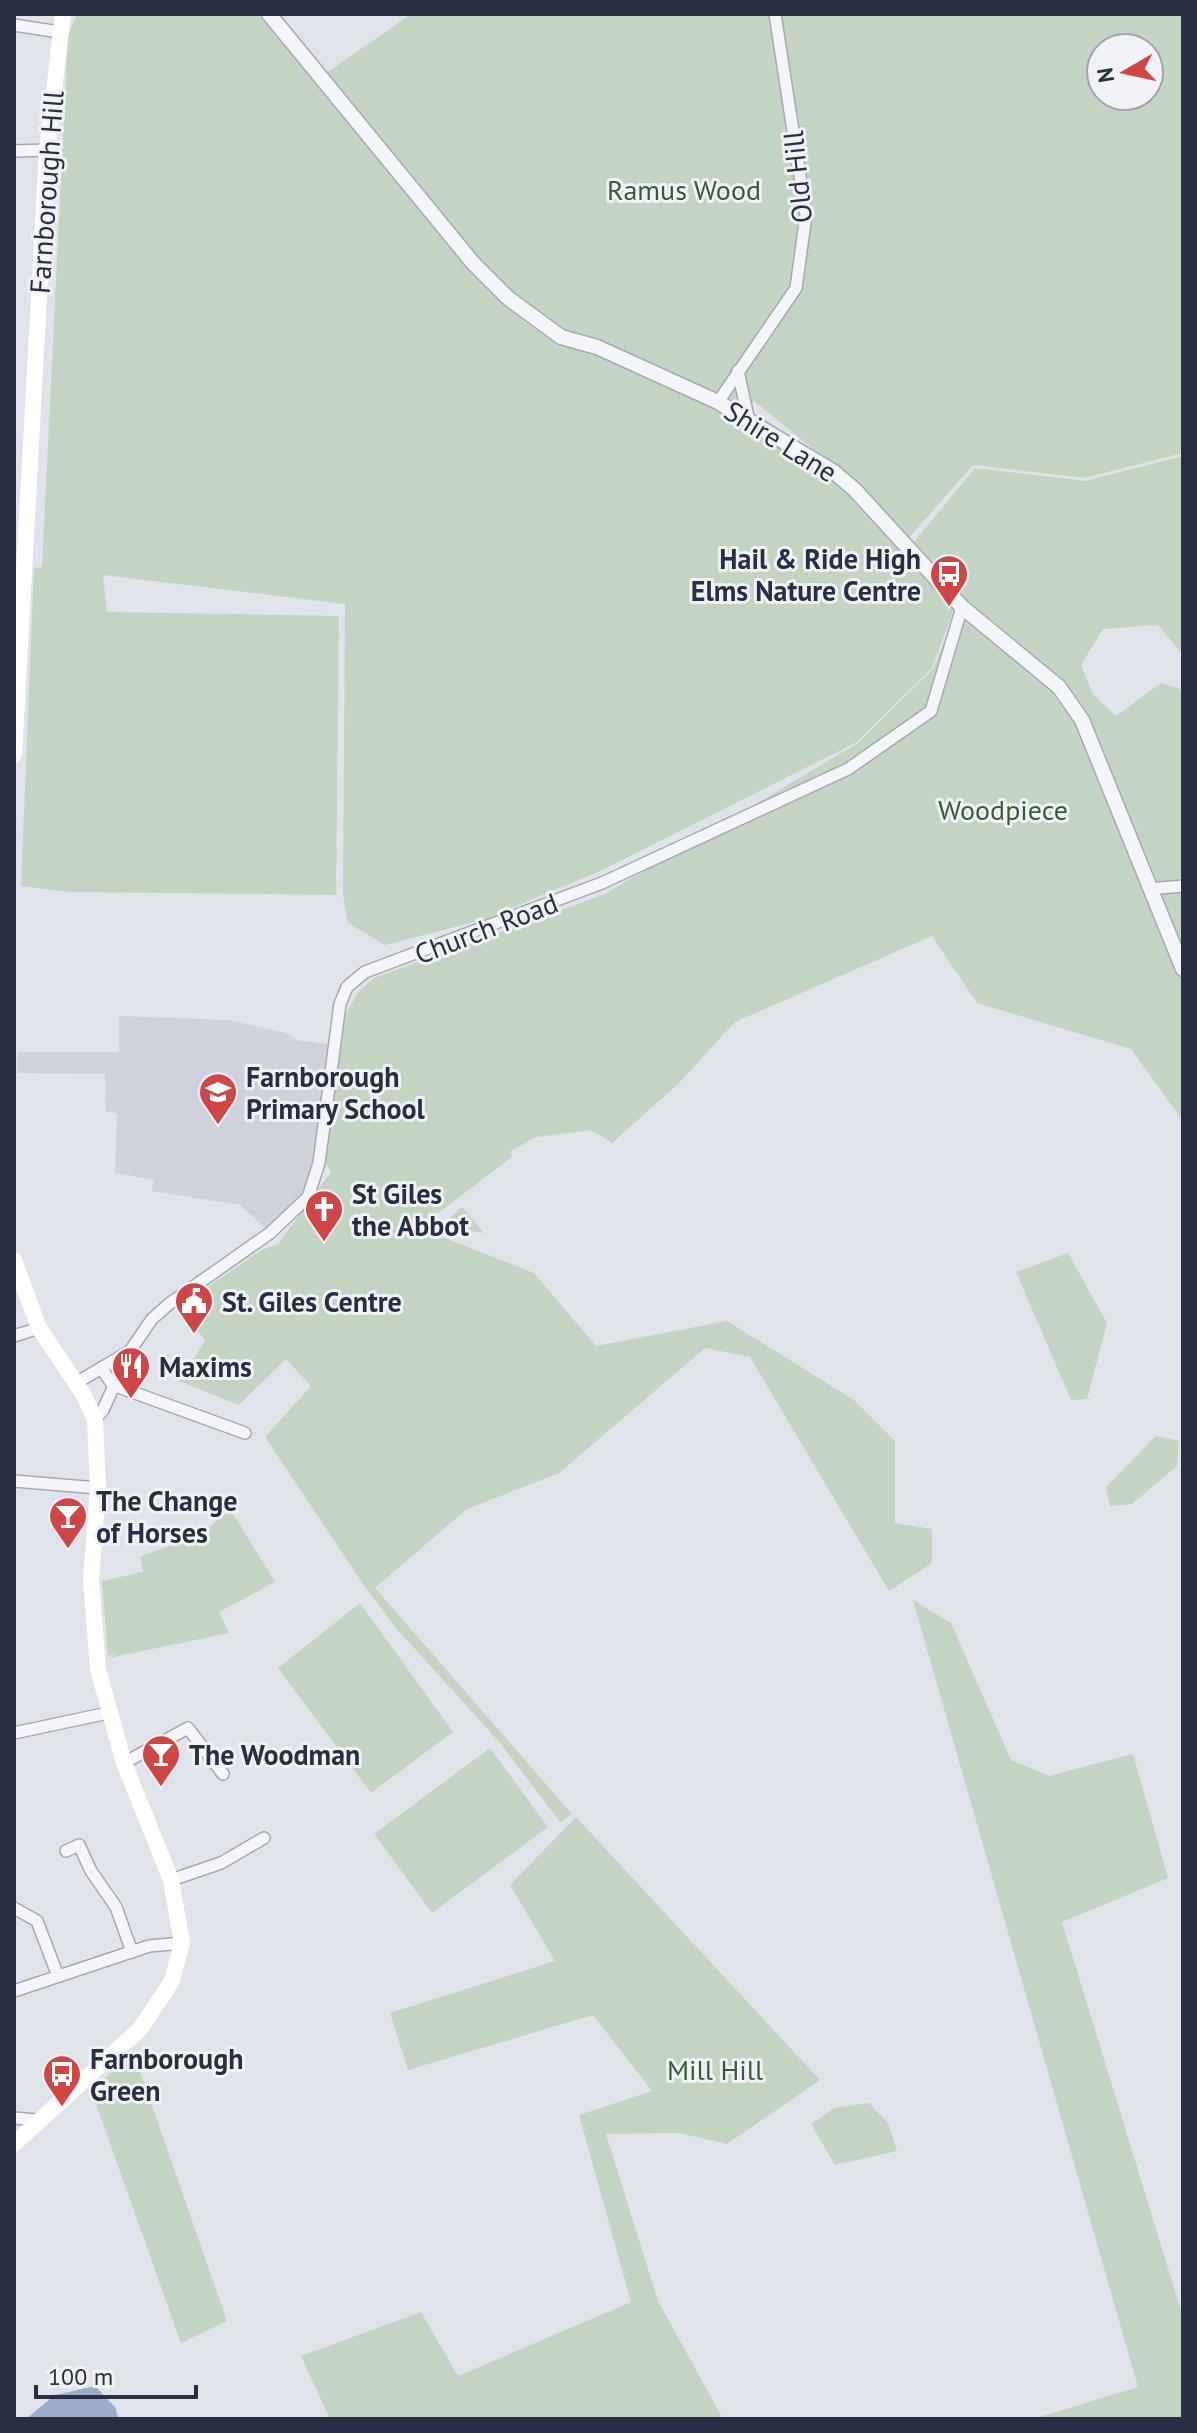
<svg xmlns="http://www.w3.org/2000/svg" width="1197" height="2433" font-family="'PT Sans',sans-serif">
	<rect width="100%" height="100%" fill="#e1e3ea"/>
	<polygon fill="#cfd2dc" points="119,1016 229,1020 286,1033 299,1041 331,1044 313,1168 298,1201 266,1228 240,1205 152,1191 154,1180 115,1173 117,1113 106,1112 105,1074 18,1073 18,1052 119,1052"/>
	<g fill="#c4d4c2" fill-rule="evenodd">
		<polygon points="77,14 258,14 477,273 593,351 720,411 840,484 954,609 932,668 857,742 598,872 482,920 385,945 348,923 343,895 345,604 103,575 107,612 339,616 336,895 69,892 21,886 34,568 42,567 68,35"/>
		<path d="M411 14H1183V453L1084 478 973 465 908 539 860 487 754 401 747 410 598 342 563 333 510 294 474 256 325 74ZM1101 48H1149V96H1101Z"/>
		<polygon points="1183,456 1183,655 1158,625 1103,629 1081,665 1093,694 1116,716 1161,683 1183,690 1183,1121 1131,1049 977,1003 932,936 735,1022 678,1084 612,1143 591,1130 536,1137 511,1151 512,1157 424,1224 432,1233 534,1273 596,1346 727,1321 854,1400 895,1441 895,1523 932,1529 932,1563 889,1591 750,1357 705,1348 559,1473 467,1509 375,1588 572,1814 560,1822 501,1744 396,1628 363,1584 265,1437 311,1386 286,1359 239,1405 179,1381 205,1341 183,1309 186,1302 262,1250 278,1244 331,1172 323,1158 346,1013 359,991 374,978 605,894 858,743 933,669 958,608 913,543 975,468 1085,481"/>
		<polygon points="461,1207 464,1209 484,1233 441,1227"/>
		<polygon points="1068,1253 1107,1323 1087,1399 1071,1400 1016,1272"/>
		<polygon points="1156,1436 1179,1441 1177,1466 1132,1504 1110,1506 1106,1487"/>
		<polygon points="231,1510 275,1582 219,1612 229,1633 109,1658 119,1652 108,1656 102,1581 143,1572 140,1557 201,1533"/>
		<polygon points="913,1600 951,1623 1011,1760 1049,1776 1133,1754 1168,1878 1062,1922 1183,2317 1183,2419 1033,2419 1138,2387"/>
		<polygon points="360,1603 453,1732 371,1793 278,1668"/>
		<polygon points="490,1748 548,1827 432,1913 374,1834"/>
		<polygon points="576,1817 820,2080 727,2144 679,2133 606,2134 658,2301 723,2419 330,2419 301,2356 421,2312 458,2376 631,2302 579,2115 652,2091 593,2015 408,2070 390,2013 555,1961 510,1885"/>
		<polygon points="134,2054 227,2321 181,2343 91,2090"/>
		<polygon points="869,2103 888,2123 897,2151 835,2165 811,2124 834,2108"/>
	</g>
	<polygon fill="#9cacca" points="95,2386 115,2407 119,2419 26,2419 55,2395"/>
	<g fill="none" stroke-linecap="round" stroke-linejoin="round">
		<g stroke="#a6a9b4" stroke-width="14">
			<g id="minor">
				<polyline points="14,25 59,32"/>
				<polyline points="14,151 47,150"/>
				<polyline points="738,371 748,417"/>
				<polyline points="718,402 796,288 806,215 775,14"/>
				<polyline points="1149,889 1183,886"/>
				<polyline points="14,1336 39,1328"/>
				<polyline points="101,1368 113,1385 245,1433"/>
				<polyline points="76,1383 130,1351 152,1319 169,1304 270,1233 308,1197 319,1163 340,1004 347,987 365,972 602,883 848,769 931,711 962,607"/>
				<polyline points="95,1419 103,1410 129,1353"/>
				<polyline points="14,1481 98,1488"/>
				<polyline points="14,1733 108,1713"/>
				<polyline points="124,1763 188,1728 223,1774"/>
				<polyline points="66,1851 79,1845 91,1871 116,1907 132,1952"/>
				<polyline points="171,1880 221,1863 264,1838"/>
				<polyline points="14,1908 37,1921 58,1976"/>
				<polyline points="14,1991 149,1946 182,1943"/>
				<polyline points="14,2118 37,2120"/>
			</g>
		</g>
		<g stroke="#a6a9b4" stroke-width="17">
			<polyline id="tertiary" points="269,14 473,263 508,298 561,337 597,347 718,402 834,472 855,490 962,607 1059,687 1082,720 1183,969"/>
		</g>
		<use href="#minor" stroke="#f4f5f8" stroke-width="11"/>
		<use href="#tertiary" stroke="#f4f5f8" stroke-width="14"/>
		<g stroke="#fff" stroke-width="16">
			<polyline points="14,755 47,150 63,14"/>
			<polyline points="14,1260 39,1328 83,1394 95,1419 98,1488 91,1580 98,1669 124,1763 171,1880 182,1943 172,1981 140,2029 14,2144"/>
		</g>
	</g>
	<defs>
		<g id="bus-pin" transform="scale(2)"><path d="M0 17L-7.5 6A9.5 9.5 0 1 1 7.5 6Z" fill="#cf4647" stroke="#f1f2f7"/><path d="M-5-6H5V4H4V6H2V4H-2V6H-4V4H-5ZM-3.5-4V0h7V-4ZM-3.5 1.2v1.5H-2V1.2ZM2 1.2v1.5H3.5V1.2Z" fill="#fff"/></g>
		<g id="school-pin" transform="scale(2)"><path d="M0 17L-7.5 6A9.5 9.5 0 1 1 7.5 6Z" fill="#cf4647" stroke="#f1f2f7"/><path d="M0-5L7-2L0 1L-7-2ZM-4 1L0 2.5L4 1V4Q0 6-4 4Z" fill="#fff"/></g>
		<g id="church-pin" transform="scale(2)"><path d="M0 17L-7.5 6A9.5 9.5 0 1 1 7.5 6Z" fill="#cf4647" stroke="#f1f2f7"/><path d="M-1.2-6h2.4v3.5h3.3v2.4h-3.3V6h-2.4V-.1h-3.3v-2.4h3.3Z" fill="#fff"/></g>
		<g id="civic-pin" transform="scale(2)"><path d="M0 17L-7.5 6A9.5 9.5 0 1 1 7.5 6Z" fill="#cf4647" stroke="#f1f2f7"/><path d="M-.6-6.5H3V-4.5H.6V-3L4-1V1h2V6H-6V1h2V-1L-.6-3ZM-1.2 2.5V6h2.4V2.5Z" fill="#fff"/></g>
		<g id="restaurant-pin" transform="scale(2)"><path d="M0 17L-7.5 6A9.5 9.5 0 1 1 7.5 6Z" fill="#cf4647" stroke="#f1f2f7"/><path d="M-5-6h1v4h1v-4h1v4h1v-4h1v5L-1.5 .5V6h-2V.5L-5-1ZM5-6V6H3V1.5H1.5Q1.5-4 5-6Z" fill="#fff"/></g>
		<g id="bar-pin" transform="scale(2)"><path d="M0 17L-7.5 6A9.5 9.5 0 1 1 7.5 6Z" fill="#cf4647" stroke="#f1f2f7"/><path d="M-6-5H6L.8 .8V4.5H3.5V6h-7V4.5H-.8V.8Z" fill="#fff"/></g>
	</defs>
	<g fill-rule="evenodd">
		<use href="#bus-pin" x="949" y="574"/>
		<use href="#school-pin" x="218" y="1092"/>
		<use href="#church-pin" x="324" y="1209"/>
		<use href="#civic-pin" x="194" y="1301"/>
		<use href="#restaurant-pin" x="131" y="1366"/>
		<use href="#bar-pin" x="68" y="1516"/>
		<use href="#bar-pin" x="161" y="1754"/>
		<use href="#bus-pin" x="62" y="2074"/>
	</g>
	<g text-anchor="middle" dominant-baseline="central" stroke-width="6" stroke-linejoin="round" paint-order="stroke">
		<g font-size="28" fill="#292f42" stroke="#f1f2f7">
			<text transform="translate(797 177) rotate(-96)">Old Hill</text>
			<text transform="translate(46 192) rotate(-86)">Farnborough Hill</text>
			<text transform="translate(781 441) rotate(32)">Shire Lane</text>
			<text transform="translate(486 928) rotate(-21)">Church Road</text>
		</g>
		<g font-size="28" fill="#385d36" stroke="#f1f2f7">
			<text x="684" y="189">Ramus Wood</text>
			<text x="1003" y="809">Woodpiece</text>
			<text x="715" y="2069">Mill Hill</text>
		</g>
		<g font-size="28" font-weight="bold" fill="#292f42" stroke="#f1f2f7" text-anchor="start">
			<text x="921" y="558" text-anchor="end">Hail &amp; Ride High<tspan x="921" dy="32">Elms Nature Centre</tspan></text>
			<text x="246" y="1076">Farnborough<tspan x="246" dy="32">Primary School</tspan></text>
			<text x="352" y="1193">St Giles<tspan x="352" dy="32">the Abbot</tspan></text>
			<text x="222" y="1301">St. Giles Centre</text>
			<text x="159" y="1366">Maxims</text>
			<text x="96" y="1500">The Change<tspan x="96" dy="32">of Horses</tspan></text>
			<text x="189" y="1754">The Woodman</text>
			<text x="90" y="2058">Farnborough<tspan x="90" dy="32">Green</tspan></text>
		</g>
	</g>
	<rect width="1197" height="2433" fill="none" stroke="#292f42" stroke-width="32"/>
	<g transform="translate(1125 72) rotate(261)"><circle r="38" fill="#f1f2f7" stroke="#a1a4af" stroke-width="2"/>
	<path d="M0-6L14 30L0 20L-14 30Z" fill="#cf4647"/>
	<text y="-12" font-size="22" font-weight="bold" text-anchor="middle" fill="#292f42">N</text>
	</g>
	<path d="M36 2385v12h160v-12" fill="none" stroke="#292f42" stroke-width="4"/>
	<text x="48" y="2385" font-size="24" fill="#292f42" stroke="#f1f2f7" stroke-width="6" paint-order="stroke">100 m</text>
</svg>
